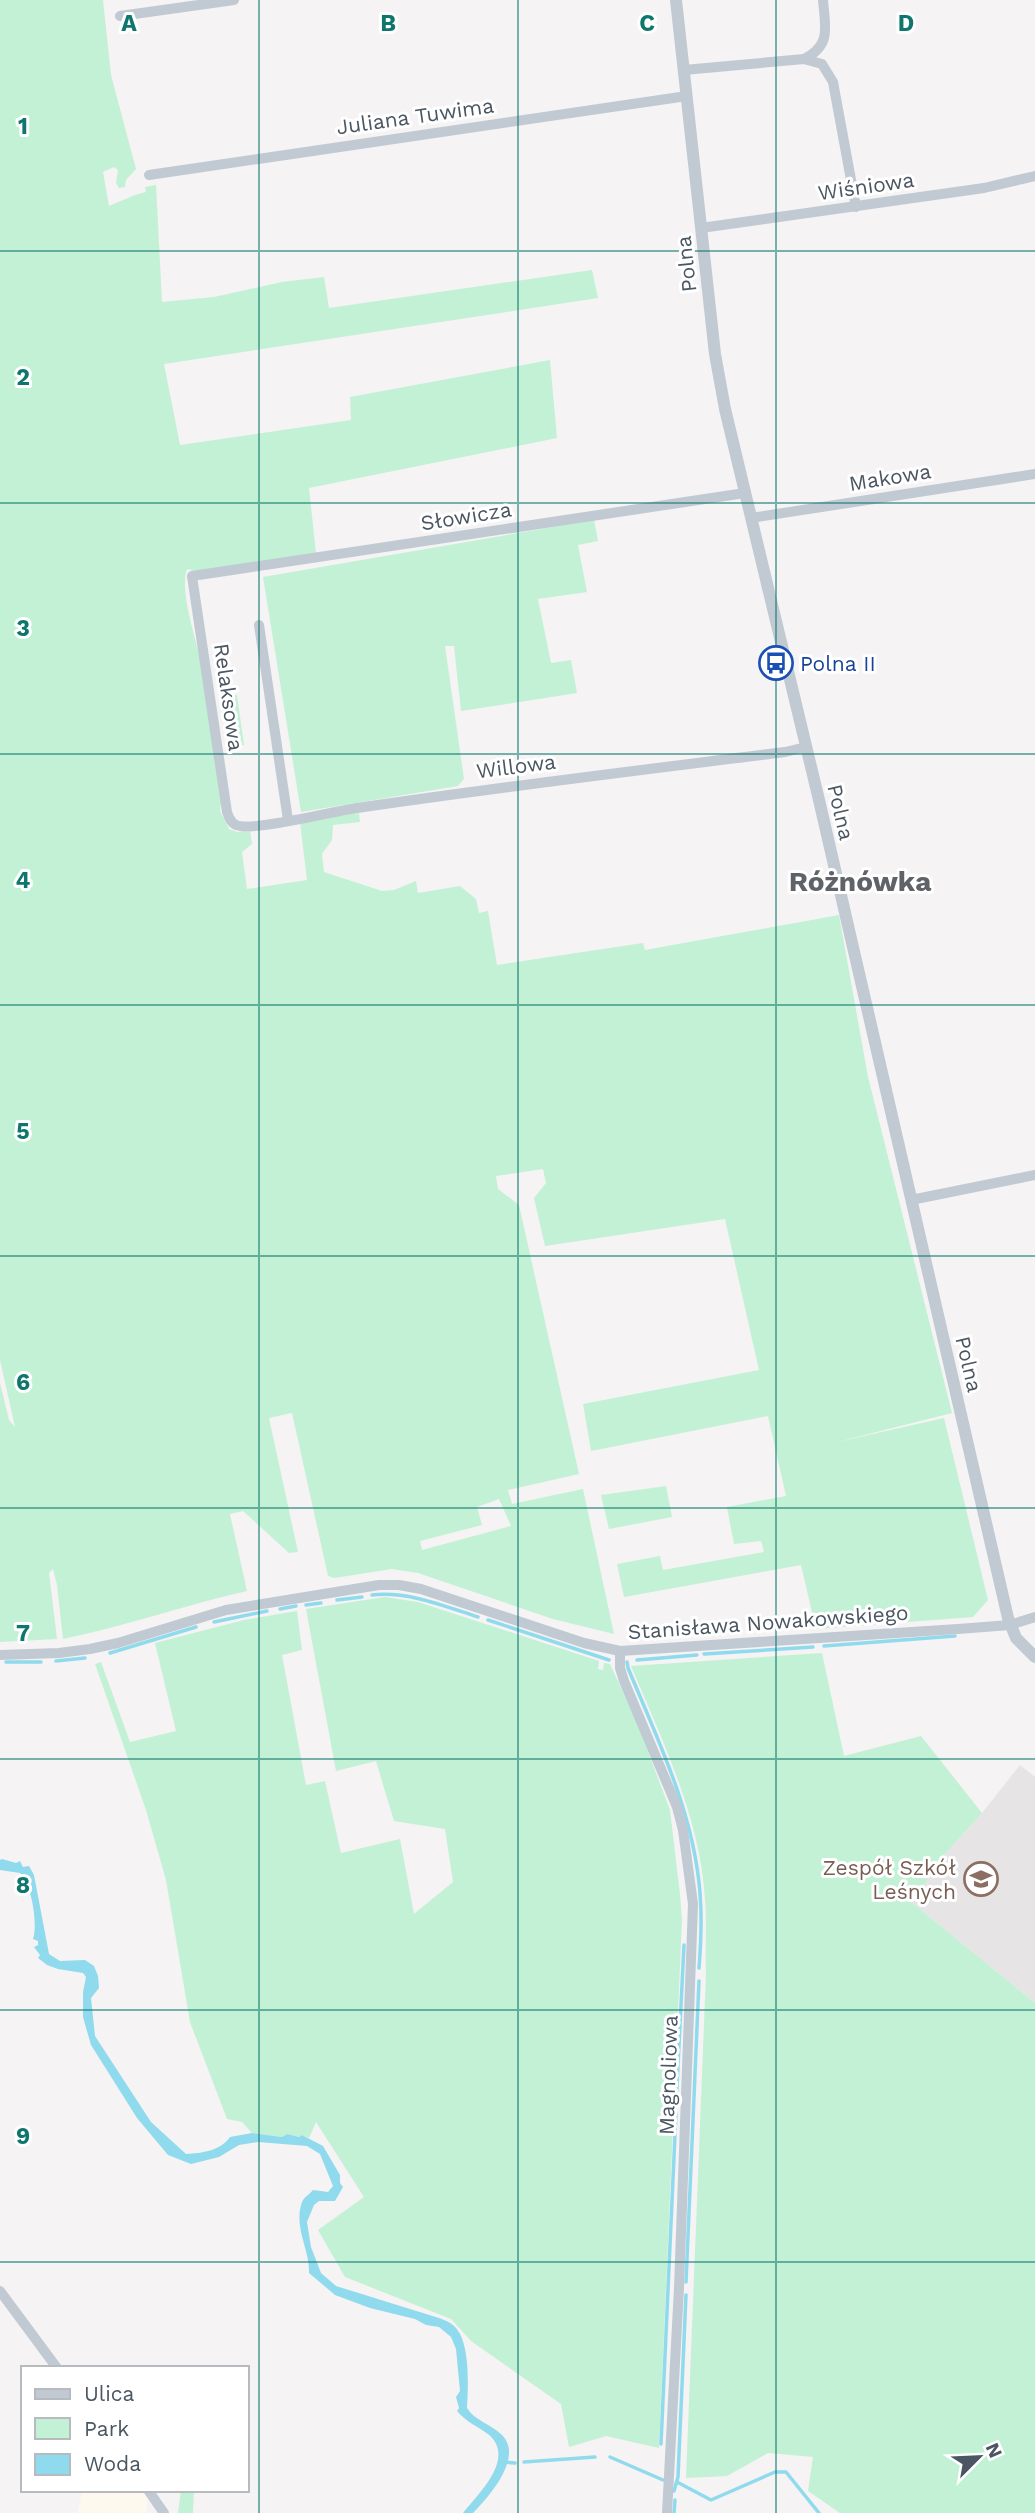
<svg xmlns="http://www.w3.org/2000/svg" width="1035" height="2513" font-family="'Work Sans',sans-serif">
	<rect width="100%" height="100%" fill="#f5f3f3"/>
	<polygon fill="#fdf9ef" points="82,2490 149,2490 146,2513 78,2513"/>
	<polygon fill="#e6e4e5" points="1020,1765 1035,1777 1035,2003 910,1901 945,1857 944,1855 982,1813"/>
	<g fill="#c3f1d5" fill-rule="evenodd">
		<path d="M0 0H103L111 75 136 169 126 180 125 187 119 188 116 183 118 170 114 167 103 172 109 206 135 195 146 192 145 187 156 185 162 302 214 297 282 282 324 277 329 308 592 270 598 298 164 364 180 445 351 420 350 397 550 360 557 438 309 488 316 553 198 572 187 569C179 591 196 638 201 663 208 709 214 756 221 802L220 811 229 829 237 832 250 830 252 844 242 852 247 889 307 880 300 822 359 813 360 822 333 825 332 840 322 854 324 872 382 891 394 890 416 881 418 893 460 886 476 899 479 913 488 911 497 965 643 943 645 950 839 915 868 1077 952 1413 837 1442 944 1418 988 1600 973 1617 816 1629 801 1565 624 1597 617 1564 660 1556 663 1570 764 1552 761 1541 734 1544 727 1507 786 1496 768 1416 591 1451 583 1404 759 1370 725 1219 545 1246 534 1198 546 1183 543 1169 496 1176 498 1189 519 1205 579 1474 508 1490 512 1504 583 1489 614 1634 553 1619 418 1573 392 1569 334 1578 328 1576 292 1413 269 1418 298 1552 289 1553 243 1511 230 1514 247 1591C185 1605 126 1626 63 1639L57 1585 53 1569 49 1573 57 1639 0 1642V1383L9 1420 15 1427 0 1360ZM499 1499 511 1526 422 1550 420 1541 482 1525 477 1507Z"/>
		<polygon points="594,520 598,541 578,545 587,592 538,599 551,663 571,660 577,693 461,711 454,646 445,646 464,779 458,786 301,812 263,577"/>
		<polygon points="237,695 244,745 236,746 229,696"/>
		<polygon points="666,1486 672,1517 609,1529 601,1495"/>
		<polygon points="385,1597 418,1602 599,1661 598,1669 603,1670 604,1663 610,1664 638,1725 670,1810 680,1895 682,1920 659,2448 606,2436 569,2447 561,2404 471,2341 451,2319 345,2277 318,2230 364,2197 316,2122 309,2138 302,2135 299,2137 287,2134 282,2137 252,2133 242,2122 227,2119 190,2022 166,1880 146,1810 95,1664 101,1662 130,1742 176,1731 155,1643 244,1620 297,1611 302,1650 282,1655 306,1785 325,1781 341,1853 400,1839 414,1914 453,1882 445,1829 394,1821 376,1761 336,1771 306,1609"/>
		<path d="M822 1653 844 1756 921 1736 982 1813 944 1855 946 1857 910 1901 1035 2003V2513H840L808 2491 813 2457 768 2453 727 2476 686 2478 706 1974C705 1949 707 1924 705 1899 700 1817 662 1740 631 1666Z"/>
		<polygon points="181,2490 194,2490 193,2513 178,2513"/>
	</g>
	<path fill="#90daee" d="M2 1859 16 1863 20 1861 23 1867 29 1866 34 1875 49 1954 60 1961 85 1960 94 1966 98 1976 99 1988 91 1998 95 2036 151 2122 186 2154C202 2153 220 2151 230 2137L252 2133 282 2137 287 2134 299 2137 302 2135 323 2146 340 2175V2183L343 2187 335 2201H319L314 2205 307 2222 311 2247 321 2273 336 2286 439 2318C444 2320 450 2322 454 2326 471 2341 468 2388 467 2408 475 2421 491 2424 502 2435 524 2457 489 2497 473 2513H463C478 2494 517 2458 488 2434 477 2426 466 2422 457 2411L459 2408 456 2397 460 2391 456 2349 451 2337 439 2327 426 2325 415 2319 370 2308 335 2295 309 2273C310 2249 293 2228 302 2202 304 2197 309 2195 313 2190L328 2192 333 2186 320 2154 307 2146 258 2142 239 2145 219 2157 191 2164 168 2155 137 2118 91 2045 83 2017V1992L86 1977 83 1973 58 1969 47 1965 38 1958 40 1955 34 1947 38 1945V1941L33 1939C38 1924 32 1885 20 1873L0 1870V1860Z"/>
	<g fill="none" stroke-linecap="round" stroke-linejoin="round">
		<g stroke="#90daee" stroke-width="3.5">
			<path d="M372 1595C408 1591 444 1606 478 1617"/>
			<polyline points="337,1600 362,1597"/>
			<polyline points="306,1605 321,1603"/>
			<polyline points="280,1609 296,1606"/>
			<polyline points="488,1620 609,1660"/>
			<polyline points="214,1622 267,1611"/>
			<polyline points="824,1646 955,1636"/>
			<polyline points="110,1653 196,1627"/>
			<polyline points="704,1654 813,1647"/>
			<polyline points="637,1660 697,1655"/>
			<polyline points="56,1661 85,1658"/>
			<polyline points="6,1662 41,1662"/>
			<path d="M627 1662 628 1668C658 1740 694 1814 700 1893 702 1917 701 1943 699 1968"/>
			<polyline points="676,2106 684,1945"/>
			<polyline points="686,2282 699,1981"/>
			<polyline points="661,2444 676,2113"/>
			<polyline points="610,2457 663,2480"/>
			<polyline points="503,2462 515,2463"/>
			<polyline points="524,2462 595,2457"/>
			<polyline points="677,2482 711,2500 775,2472 786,2472 819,2513"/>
			<polyline points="674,2491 678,2477 686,2295"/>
			<polyline points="674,2513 675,2500"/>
		</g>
		<g stroke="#c1cad2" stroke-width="10">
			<polyline points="120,16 234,0"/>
			<path d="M804 59C832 45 825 27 823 0"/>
			<polyline points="684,70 804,59 822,64 833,82 856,207"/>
			<polyline points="149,175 687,96"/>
			<polyline points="701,228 984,188 1035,176"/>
			<path d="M745 493 192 576 227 812C229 818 231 823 236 825 252 832 335 811 357 808 499 787 642 770 785 752L806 747"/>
			<polyline points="751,518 1035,474"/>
			<polyline points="259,625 288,820"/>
			<polyline points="911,1200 1035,1175"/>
			<polyline points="620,1651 620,1668 624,1681 677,1807 683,1830 693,1904 679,2288 667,2513"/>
			<polyline points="0,1655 59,1653 90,1649 118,1643 226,1610 379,1585 399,1585 421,1589 584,1643 620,1651 958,1629 1010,1625 1035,1617"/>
			<polyline points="0,2291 57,2368"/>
			<polyline points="148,2490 164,2513"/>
		</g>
		<polyline stroke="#c1cad2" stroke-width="12" points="676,0 715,354 725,409 819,800 1008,1618 1016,1638 1035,1657"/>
	</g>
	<path fill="none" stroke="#0f766e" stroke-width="2" stroke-opacity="0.55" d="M259 0V2513M518 0V2513M776 0V2513M0 251H1035M0 503H1035M0 754H1035M0 1005H1035M0 1256H1035M0 1508H1035M0 1759H1035M0 2010H1035M0 2262H1035"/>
	<defs>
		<g id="bus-ring" transform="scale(1.75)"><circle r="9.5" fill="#fff" stroke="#1a4fb4" stroke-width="1.5"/><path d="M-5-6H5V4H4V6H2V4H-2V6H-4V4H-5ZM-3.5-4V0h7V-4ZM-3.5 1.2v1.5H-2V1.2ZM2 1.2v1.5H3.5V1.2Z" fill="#1a4fb4"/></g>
		<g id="school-ring" transform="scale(1.75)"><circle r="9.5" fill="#fff" stroke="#8d6e63" stroke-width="1.5"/><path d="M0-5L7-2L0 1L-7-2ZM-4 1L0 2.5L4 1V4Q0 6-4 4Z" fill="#8d6e63"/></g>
	</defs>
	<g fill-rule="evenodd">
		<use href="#bus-ring" x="776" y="663"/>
		<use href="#school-ring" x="981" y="1879"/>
	</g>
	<g text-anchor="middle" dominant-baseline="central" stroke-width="6" stroke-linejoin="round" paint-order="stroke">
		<g font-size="21" fill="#4a5661" stroke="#fff">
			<text transform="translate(415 116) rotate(-8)">Juliana Tuwima</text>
			<text transform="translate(866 186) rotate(-8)">Wiśniowa</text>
			<text transform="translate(686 264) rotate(-96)">Polna</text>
			<text transform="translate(890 477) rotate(-9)">Makowa</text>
			<text transform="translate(466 516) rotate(-9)">Słowicza</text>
			<text transform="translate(229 697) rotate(82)">Relaksowa</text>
			<text transform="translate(516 766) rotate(-7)">Willowa</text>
			<text transform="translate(841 812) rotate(77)">Polna</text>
			<text transform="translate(969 1364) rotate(77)">Polna</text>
			<text transform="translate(768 1622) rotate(-4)">Stanisława Nowakowskiego</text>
			<text transform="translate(668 2075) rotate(-88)">Magnoliowa</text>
		</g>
		<g font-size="21" fill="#164399" stroke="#fff" text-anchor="start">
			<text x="800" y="663">Polna II</text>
		</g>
		<g font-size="21" fill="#785e54" stroke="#fff" text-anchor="end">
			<text x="956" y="1867">Zespół Szkół<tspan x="956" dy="24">Leśnych</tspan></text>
		</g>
		<g font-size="28" font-weight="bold" fill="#5f6368" stroke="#fff">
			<text x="860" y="881">Różnówka</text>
		</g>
	</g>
	<g font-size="23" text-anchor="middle" font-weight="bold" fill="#0f766e" stroke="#fff" stroke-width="6" stroke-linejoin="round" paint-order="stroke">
		<text x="129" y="31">A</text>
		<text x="388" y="31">B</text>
		<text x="647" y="31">C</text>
		<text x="906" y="31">D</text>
		<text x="23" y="134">1</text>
		<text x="23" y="385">2</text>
		<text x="23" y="636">3</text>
		<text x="23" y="888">4</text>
		<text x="23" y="1139">5</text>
		<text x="23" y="1390">6</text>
		<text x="23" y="1641">7</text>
		<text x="23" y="1893">8</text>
		<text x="23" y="2144">9</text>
	</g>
	<rect x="21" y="2366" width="228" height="126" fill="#ffffff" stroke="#b7bbc0" stroke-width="2"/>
	<rect x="35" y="2389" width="35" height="10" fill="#c1cad2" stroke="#b7bbc0" stroke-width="2"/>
	<text x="84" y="2401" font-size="21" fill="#4a5661">Ulica</text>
	<rect x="35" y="2418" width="35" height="21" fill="#c3f1d5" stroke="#b7bbc0" stroke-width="2"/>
	<text x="84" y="2436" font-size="21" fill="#4a5661">Park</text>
	<rect x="35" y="2454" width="35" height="21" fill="#90daee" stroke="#b7bbc0" stroke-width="2"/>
	<text x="84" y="2471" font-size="21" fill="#4a5661">Woda</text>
	<g transform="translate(979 2457) rotate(66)" stroke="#ffffff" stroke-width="5" paint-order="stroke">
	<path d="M0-5L12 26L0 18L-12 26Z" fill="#4a5661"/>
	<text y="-10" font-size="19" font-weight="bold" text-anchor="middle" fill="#4a5661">N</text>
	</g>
</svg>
